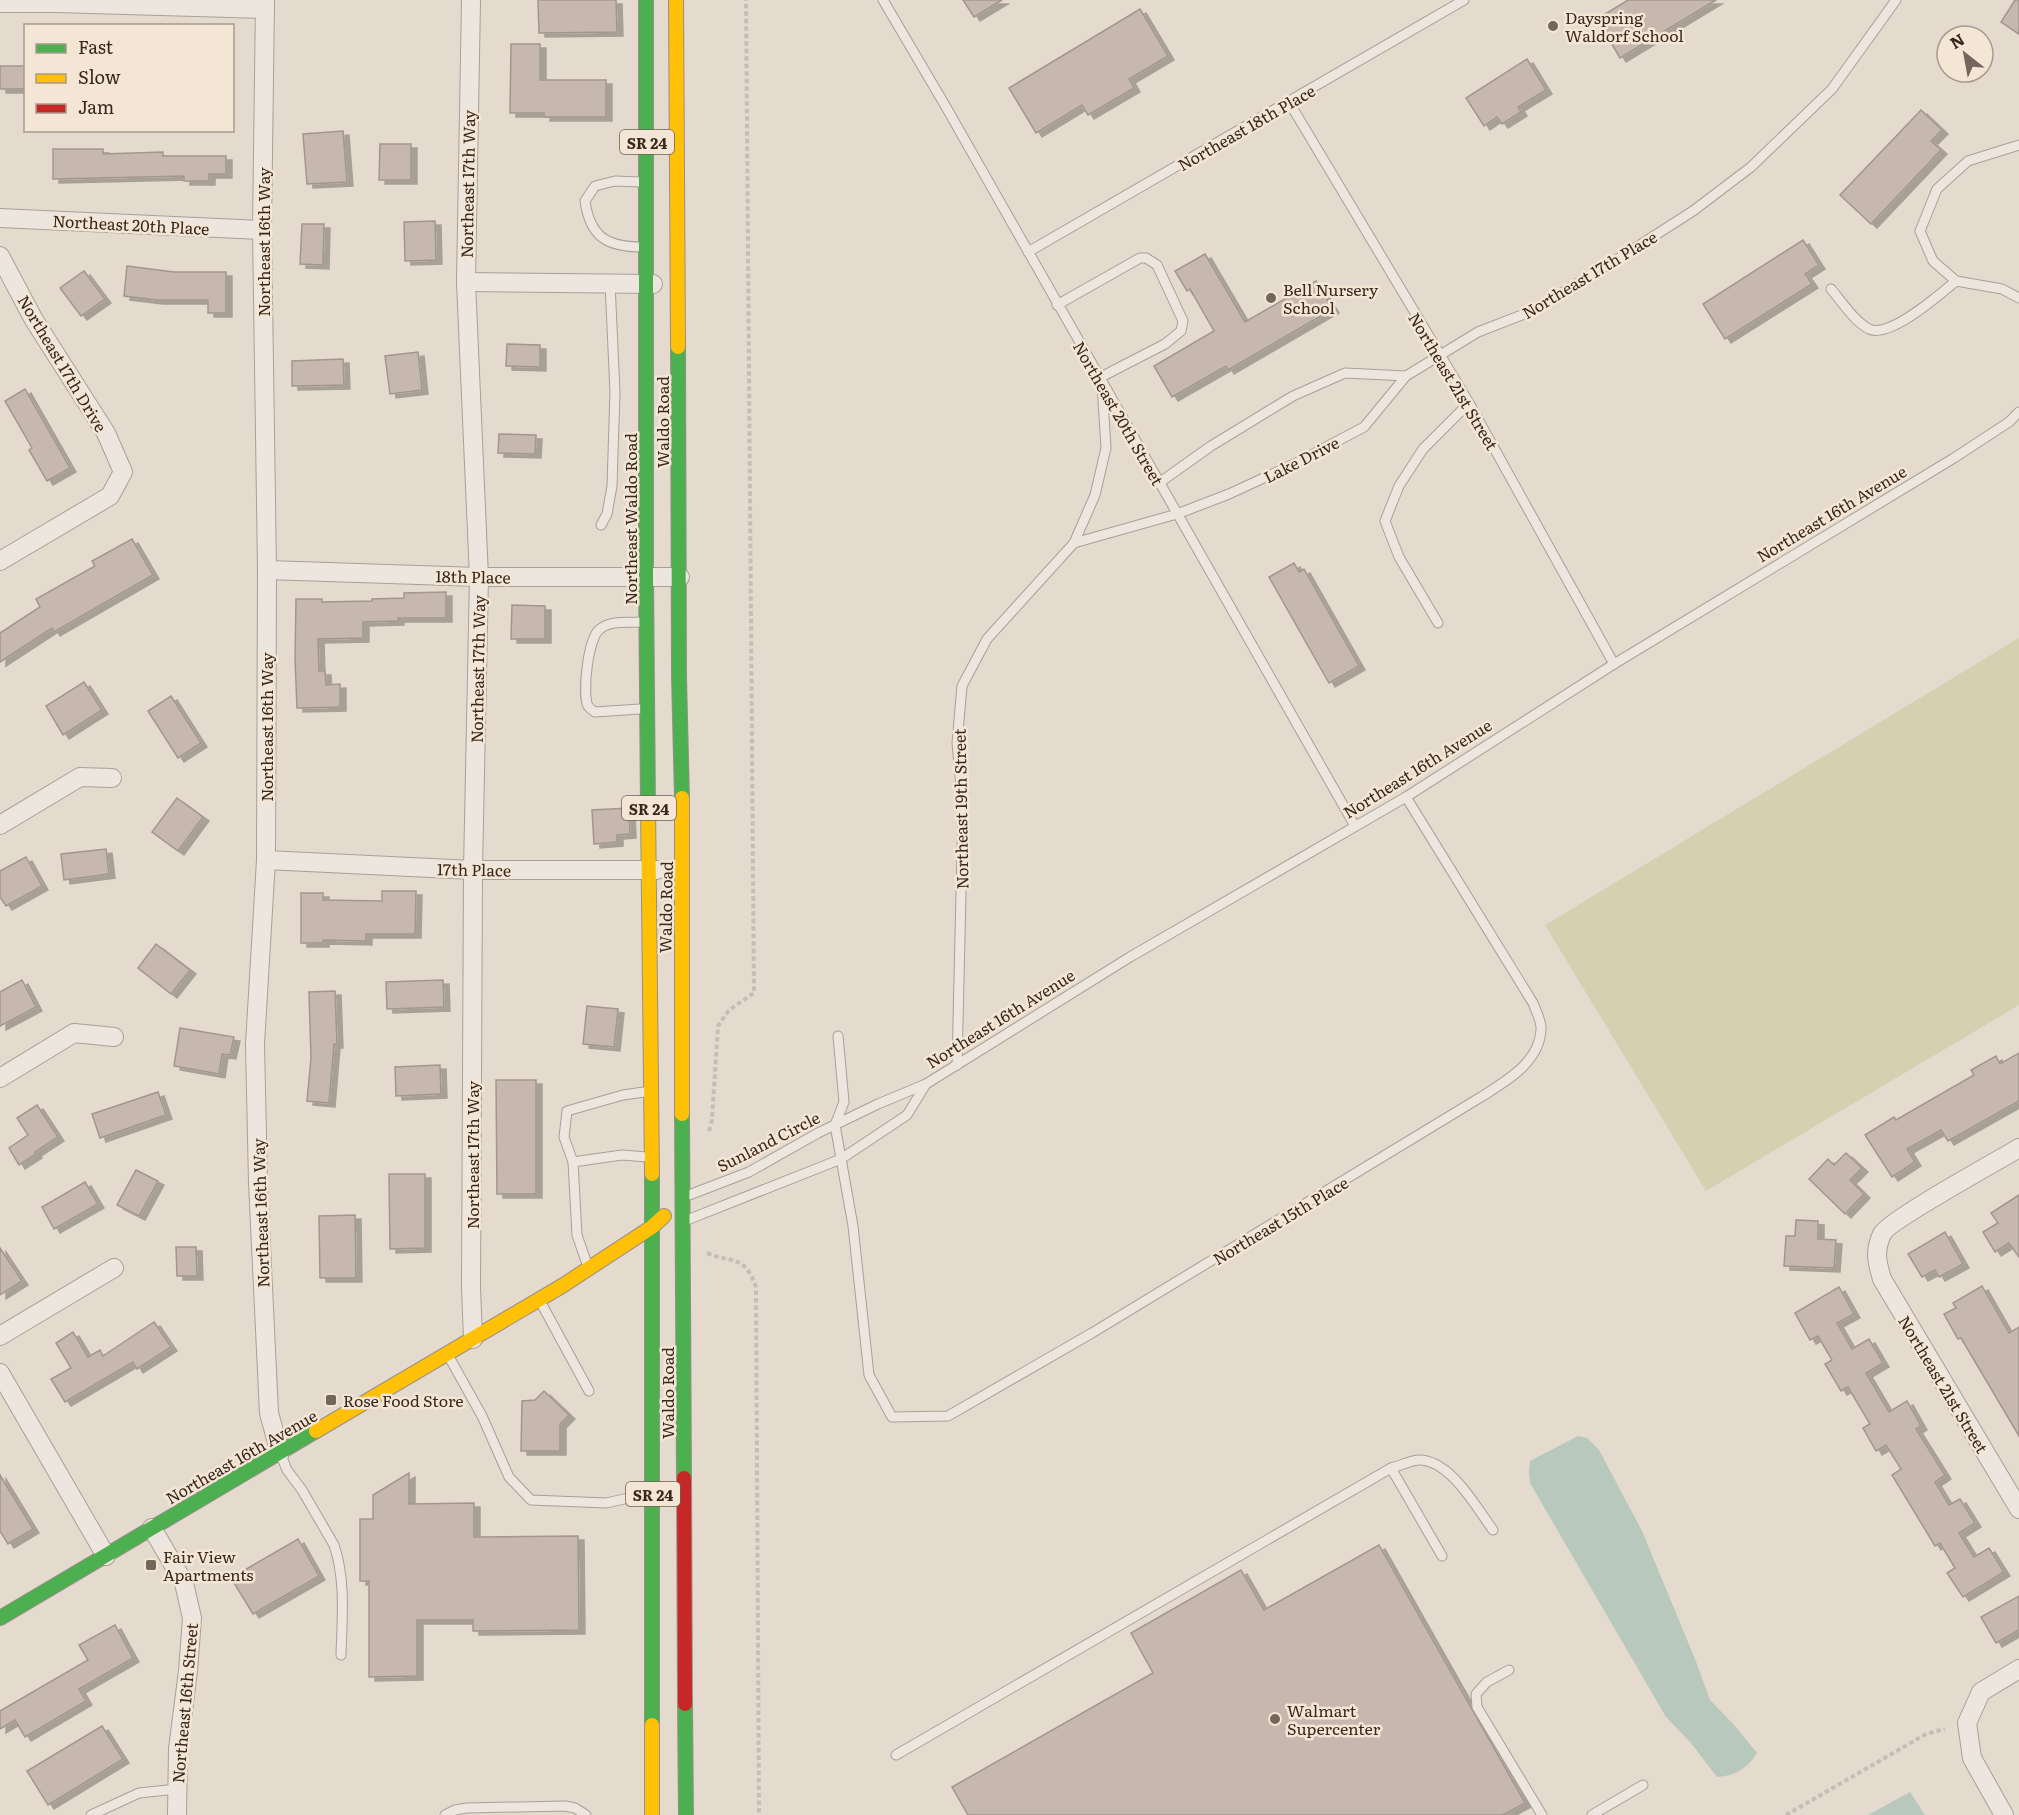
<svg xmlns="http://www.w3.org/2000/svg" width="2019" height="1815" font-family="Literata,serif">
	<defs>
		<filter id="shadow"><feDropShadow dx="6" dy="4" stdDeviation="0" flood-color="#0004"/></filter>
	</defs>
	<rect width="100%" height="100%" fill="#e4dace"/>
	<polygon fill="#d6d0b1" points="2019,638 2019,1005 1706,1191 1545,925"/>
	<g fill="#b9c8bc">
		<path d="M1578 1436 1587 1438 1599 1450 1642 1531 1695 1659 1710 1700 1735 1726 1757 1753C1748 1768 1735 1776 1717 1777L1691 1743 1666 1717 1530 1483 1529 1472 1530 1461Z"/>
		<polygon points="1910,1792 1925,1815 1868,1815"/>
	</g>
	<g fill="#c7b8af" stroke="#a4968d" stroke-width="1.5" filter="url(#shadow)">
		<polygon points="538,0 616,0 617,32 539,33"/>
		<polygon points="963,0 1002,0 974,17"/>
		<polygon points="1628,0 1716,0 1620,58 1597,19"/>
		<polygon points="2015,0 2019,0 2019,34 2001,22"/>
		<polygon points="1140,9 1168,56 1129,79 1134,88 1088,115 1082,105 1036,133 1009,88"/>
		<polygon points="511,44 540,44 540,80 606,80 606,117 544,117 544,113 510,113"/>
		<polygon points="1527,59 1546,90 1518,107 1521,112 1502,124 1497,117 1484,126 1466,98"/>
		<rect x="0" y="66" width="26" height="23"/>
		<polygon points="1921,110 1942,130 1931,141 1941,150 1871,224 1840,195"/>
		<polygon points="343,131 347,182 307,184 303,134"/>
		<polygon points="380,144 411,144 411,180 379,180"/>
		<polygon points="53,149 103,149 103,154 163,152 163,156 226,156 226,174 209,174 209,181 184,181 184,176 53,179"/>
		<polygon points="435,221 436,260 405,261 404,222"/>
		<polygon points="302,224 324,224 323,265 300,264"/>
		<polygon points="1803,240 1819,265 1805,274 1812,284 1725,339 1703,304"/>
		<polygon points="1205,254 1245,322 1316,281 1333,309 1228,370 1226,366 1172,397 1154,366 1214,331 1190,289 1187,291 1175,271"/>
		<polygon points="127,266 174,272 226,272 226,313 208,313 208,300 157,300 124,296"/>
		<polygon points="84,271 105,299 81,316 60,288"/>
		<polygon points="507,344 540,345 540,367 506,366"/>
		<polygon points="418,352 422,390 390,394 385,356"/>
		<polygon points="343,359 344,385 292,386 292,361"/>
		<polygon points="25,389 70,468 47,481 29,450 32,448 5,401"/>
		<polygon points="499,434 536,435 535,454 498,453"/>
		<polygon points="132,539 153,575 54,632 52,628 0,662 0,633 40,607 36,599 95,566 92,561"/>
		<polygon points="1294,563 1299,572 1304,569 1359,666 1329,683 1269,577"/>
		<polygon points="446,592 446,618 398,618 398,621 363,622 363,638 318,639 319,671 325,671 326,685 340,684 340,707 297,708 295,659 296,599 322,599 322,602 372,601 372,599 404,598 404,593"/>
		<polygon points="512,605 545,606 545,639 511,639"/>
		<polygon points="84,682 102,710 63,735 46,706"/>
		<polygon points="171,696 201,743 178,758 148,711"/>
		<polygon points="177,798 203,817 178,851 152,832"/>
		<polygon points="629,808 630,834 617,835 617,842 594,844 592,810"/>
		<polygon points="106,849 109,874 64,880 61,854"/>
		<polygon points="26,857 42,886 6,906 0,897 0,871"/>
		<polygon points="382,891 416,891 415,934 366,934 366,941 323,940 323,943 301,943 301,893 323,893 323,900 382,901"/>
		<polygon points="156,944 190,970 171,994 138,968"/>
		<polygon points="22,980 36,1007 0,1026 0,992"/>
		<polygon points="443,980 444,1007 387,1009 386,982"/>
		<polygon points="335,991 337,1044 334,1044 329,1103 307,1101 311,1058 309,992"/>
		<polygon points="587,1006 618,1009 614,1047 583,1044"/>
		<polygon points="180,1028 234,1037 230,1055 222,1054 219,1074 174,1066"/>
		<polygon points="2019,1053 2019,1101 1948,1141 1941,1130 1907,1149 1915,1162 1892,1177 1865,1135 1894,1117 1896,1120 1974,1075 1971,1070 1996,1056 2000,1064"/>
		<polygon points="440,1065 441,1094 396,1096 395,1067"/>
		<polygon points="496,1080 536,1080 536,1194 497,1194"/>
		<polygon points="158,1092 166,1115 100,1138 92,1114"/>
		<polygon points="37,1105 58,1137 35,1152 36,1154 19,1165 9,1148 28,1135 17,1118"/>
		<polygon points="1846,1153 1862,1168 1850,1180 1864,1194 1845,1214 1809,1179 1828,1159 1834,1165"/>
		<polygon points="136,1170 158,1181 139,1216 117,1205"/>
		<polygon points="389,1174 425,1174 425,1248 390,1249"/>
		<polygon points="85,1182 98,1204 54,1229 42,1207"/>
		<polygon points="2019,1195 2019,1257 2009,1243 1995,1252 1983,1232 1998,1223 1991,1213"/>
		<polygon points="355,1215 356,1278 320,1278 319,1216"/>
		<polygon points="1796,1220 1818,1221 1818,1239 1836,1240 1834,1268 1784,1266 1786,1236 1795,1236"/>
		<polygon points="1945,1232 1963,1264 1939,1277 1935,1270 1922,1277 1908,1254"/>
		<polygon points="176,1247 196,1247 197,1276 177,1276"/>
		<polygon points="0,1248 22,1281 0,1295"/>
		<polygon points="1982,1286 2009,1333 2019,1327 2019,1436 1961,1338 1958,1339 1944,1314 1956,1308 1953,1303"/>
		<polygon points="1839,1287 1854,1314 1837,1323 1852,1349 1869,1339 1883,1363 1866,1373 1889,1412 1907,1401 1921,1426 1916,1429 1945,1475 1935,1482 1949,1505 1960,1499 1975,1523 1959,1533 1974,1557 1989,1548 2004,1572 1963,1597 1947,1573 1955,1568 1940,1543 1935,1546 1892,1475 1901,1469 1886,1445 1876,1451 1863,1428 1870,1424 1848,1387 1841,1391 1825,1364 1832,1360 1818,1336 1810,1340 1795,1313"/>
		<polygon points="154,1322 171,1347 137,1369 133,1362 65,1402 51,1379 71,1368 56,1343 73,1332 88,1357 100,1350 103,1356"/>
		<polygon points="544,1391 569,1415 560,1424 560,1451 521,1451 522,1401 535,1400"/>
		<polygon points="409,1473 409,1504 474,1503 474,1537 578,1536 579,1630 473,1631 473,1620 417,1620 417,1676 369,1677 369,1581 360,1581 360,1519 373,1519 373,1495"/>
		<polygon points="0,1475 33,1529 8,1544 0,1531"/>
		<polygon points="298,1539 319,1576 253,1614 231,1578"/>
		<polygon points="1379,1545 1525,1803 1503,1815 968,1815 952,1787 1153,1673 1131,1633 1241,1570 1264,1610"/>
		<polygon points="2019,1596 2019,1630 1996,1643 1981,1617"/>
		<polygon points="115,1625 133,1658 79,1689 86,1701 25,1737 15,1720 0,1729 0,1711 88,1660 79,1645"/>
		<polygon points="102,1726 123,1759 48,1805 27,1771"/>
	</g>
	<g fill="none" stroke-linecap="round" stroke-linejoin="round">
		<g stroke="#a9a097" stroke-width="11">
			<g id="lane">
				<polyline points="883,0 946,107 1355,826"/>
				<polyline points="1289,102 1469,403 1614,664"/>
				<polyline points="2019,145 1968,161 1937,189 1920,231 1933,261 1956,281 2002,289 2019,298"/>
				<path d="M640 182 615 181 595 186 585 201C590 237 607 247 642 247"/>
				<polyline points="1028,252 1464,0"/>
				<path d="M1831 289C1842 302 1854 321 1869 329 1890 339 1940 294 1956 281"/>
				<polyline points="1057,305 1140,258 1146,258 1157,265 1183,321 1181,331 1165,344 1099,378"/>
				<polyline points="1159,483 1211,446 1293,396 1345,373 1406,376 1478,332 1532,311 1621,257 1693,211 1751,167 1832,89 1896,0"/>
				<polyline points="601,525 607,514 612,486 615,392 610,283"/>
				<polyline points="1074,543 1177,514 1229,494 1294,464 1364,427 1406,376"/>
				<polyline points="1438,623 1399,557 1385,521 1399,486 1423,449 1469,403"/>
				<path d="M640 709 595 712C592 710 590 709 588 706 582 694 588 637 600 629 611 620 627 623 641 622"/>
				<polyline points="957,1065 963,808 957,743 962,686 987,639 1074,543 1095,495 1106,448 1102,384"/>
				<path d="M835 1125 853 1226 869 1375 892 1417 948 1416 1092 1333 1481 1097C1506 1081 1539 1063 1541 1030 1542 1022 1536 1011 1533 1003L1406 797"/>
				<polyline points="835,1125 844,1102 838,1036"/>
				<polyline points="573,1162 564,1137 567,1111 623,1095 644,1092"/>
				<polyline points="689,1195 749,1172 818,1133 878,1104 926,1084"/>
				<polyline points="687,1220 841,1159 907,1115 926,1084 1130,957 1406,797 1614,664 1954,458 2009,422 2019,412"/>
				<polyline points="588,1267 577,1235 573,1162 622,1155 647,1157"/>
				<polyline points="540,1301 589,1391"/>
				<polyline points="448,1355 482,1416 509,1477 531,1500 606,1503 647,1494"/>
				<path d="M281 1455 287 1470 302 1490 334 1545C346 1580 342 1620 341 1655"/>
				<polyline points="1391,1468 1442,1556"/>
				<polyline points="1509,1670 1487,1682 1476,1694 1477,1707 1542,1815"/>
				<path d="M896 1755 1391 1468C1399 1466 1410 1461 1418 1460 1450 1459 1476 1507 1493 1530"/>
				<polyline points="91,1815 139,1793 177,1789"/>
				<polyline points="445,1815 455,1810 467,1808 565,1806 575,1808 586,1815"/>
				<polyline points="1592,1815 1643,1785"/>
			</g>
		</g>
		<g stroke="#a9a097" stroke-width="20">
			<g id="street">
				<polyline points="265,0 262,230 267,570 266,860 255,1044 258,1183 269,1413 280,1453"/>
				<polyline points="471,0 466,282 479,577 473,870 471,1287 473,1339"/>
				<polyline points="0,3 56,3 265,9"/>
				<polyline points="0,218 262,230"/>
				<polyline points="0,256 34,320 106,433 123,472 110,496 0,561"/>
				<polyline points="466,282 653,284"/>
				<polyline points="267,570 479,577 680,577"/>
				<polyline points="0,825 80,777 112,778"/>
				<polyline points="266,860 473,870 657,870"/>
				<polyline points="0,1078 74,1033 114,1037"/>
				<path d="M2019 1148C1999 1160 1888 1221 1882 1234 1874 1252 1877 1262 1882 1279L2019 1509"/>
				<polyline points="0,1336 114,1268"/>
				<polyline points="0,1373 106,1556"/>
				<polyline points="152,1528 184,1583 192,1618 188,1671 178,1749 177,1815"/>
				<polyline points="2004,1815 1972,1758 1967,1723 1981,1692 2019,1669"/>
			</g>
		</g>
		<g stroke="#998f87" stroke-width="16">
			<g id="fast">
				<polyline points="646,0 646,577 648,806"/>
				<polyline points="678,347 679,677 682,798"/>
				<polyline points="682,1114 684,1478"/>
				<polyline points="652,1174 652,1725"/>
				<polyline points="0,1618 316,1431"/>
				<polyline points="685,1704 686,1815"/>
			</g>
		</g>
		<g stroke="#998f87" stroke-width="16">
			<g id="slow">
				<polyline points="676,0 678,347"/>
				<polyline points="682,798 682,1114"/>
				<polyline points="648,806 652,1174"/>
				<polyline points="316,1431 562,1286 652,1227 664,1216"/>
				<polyline points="652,1815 652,1725"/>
			</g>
		</g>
		<g stroke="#998f87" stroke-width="16">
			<polyline id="jam" points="684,1478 685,1704"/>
		</g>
		<g stroke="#c5bdb6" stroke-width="4" stroke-dasharray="4.5 3" stroke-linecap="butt">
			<polyline points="709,1131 712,1120 718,1026 729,1010 754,993 746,0"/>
			<path d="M707 1253C734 1264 744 1254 756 1287L759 1815"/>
			<polyline points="1786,1815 1926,1734 1945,1729"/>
		</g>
		<use href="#lane" stroke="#ece6df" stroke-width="9"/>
		<use href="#street" stroke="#ece6df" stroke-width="18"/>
		<use href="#fast" stroke="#4caf50" stroke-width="14"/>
		<use href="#slow" stroke="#ffc107" stroke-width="14"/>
		<use href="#jam" stroke="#c62828" stroke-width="14"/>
	</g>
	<g fill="#74665c" stroke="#f4e6d4" stroke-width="2">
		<circle cx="1553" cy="26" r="6"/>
		<circle cx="1271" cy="298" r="6"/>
		<rect x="325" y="1394" width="12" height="12" rx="3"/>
		<rect x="145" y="1559" width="12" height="12" rx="3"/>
		<circle cx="1275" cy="1719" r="6"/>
	</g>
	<g text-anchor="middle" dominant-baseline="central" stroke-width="5" stroke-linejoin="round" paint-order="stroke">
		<g fill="#f4e6d4" stroke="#706055" stroke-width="1.5">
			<rect x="620" y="130" width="54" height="24" rx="4.5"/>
			<rect x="622" y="796" width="54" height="24" rx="4.5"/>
			<rect x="626" y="1482" width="54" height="24" rx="4.5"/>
		</g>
		<g font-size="15" font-weight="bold" fill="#38271f">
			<text x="647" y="142">SR 24</text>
			<text x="649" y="808">SR 24</text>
			<text x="653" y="1494">SR 24</text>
		</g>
		<g font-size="16" fill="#38271f" stroke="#f4e6d4" text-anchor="start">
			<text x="1565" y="17">Dayspring<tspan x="1565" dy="18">Waldorf School</tspan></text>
			<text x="1283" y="289">Bell Nursery<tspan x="1283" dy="18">School</tspan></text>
			<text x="343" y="1400">Rose Food Store</text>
			<text x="163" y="1556">Fair View<tspan x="163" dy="18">Apartments</tspan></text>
			<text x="1287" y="1710">Walmart<tspan x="1287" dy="18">Supercenter</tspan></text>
		</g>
		<g font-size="16" fill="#38271f" stroke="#f4e6d4">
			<text transform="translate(1246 127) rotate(-30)">Northeast 18th Place</text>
			<text transform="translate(467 184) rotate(-89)">Northeast 17th Way</text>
			<text transform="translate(131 224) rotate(3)">Northeast 20th Place</text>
			<text transform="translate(263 242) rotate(-90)">Northeast 16th Way</text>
			<text transform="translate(1589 274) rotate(-31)">Northeast 17th Place</text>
			<text transform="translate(63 363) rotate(59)">Northeast 17th Drive</text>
			<text transform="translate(1454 381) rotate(59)">Northeast 21st Street</text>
			<text transform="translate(1119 413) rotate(60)">Northeast 20th Street</text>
			<text transform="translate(662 422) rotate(-90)">Waldo Road</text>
			<text transform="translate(1301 459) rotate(-27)">Lake Drive</text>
			<text transform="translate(1831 513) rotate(-31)">Northeast 16th Avenue</text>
			<text transform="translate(630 519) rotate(-90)">Northeast Waldo Road</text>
			<text transform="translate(473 576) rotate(1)">18th Place</text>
			<text transform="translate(477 669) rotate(-89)">Northeast 17th Way</text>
			<text transform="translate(266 727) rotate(-90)">Northeast 16th Way</text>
			<text transform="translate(1417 768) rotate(-32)">Northeast 16th Avenue</text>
			<text transform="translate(960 809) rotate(-91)">Northeast 19th Street</text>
			<text transform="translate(474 869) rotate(1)">17th Place</text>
			<text transform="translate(665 907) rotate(-89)">Waldo Road</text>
			<text transform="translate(1000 1018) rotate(-32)">Northeast 16th Avenue</text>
			<text transform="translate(768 1141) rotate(-27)">Sunland Circle</text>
			<text transform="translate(472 1155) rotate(-90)">Northeast 17th Way</text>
			<text transform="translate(260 1213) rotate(-92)">Northeast 16th Way</text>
			<text transform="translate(1280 1220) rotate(-31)">Northeast 15th Place</text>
			<text transform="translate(1944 1384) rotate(59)">Northeast 21st Street</text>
			<text transform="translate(667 1393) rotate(-90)">Waldo Road</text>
			<text transform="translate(241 1456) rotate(-30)">Northeast 16th Avenue</text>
			<text transform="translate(184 1703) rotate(-85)">Northeast 16th Street</text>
		</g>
	</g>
	<rect x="24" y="24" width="210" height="108" fill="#f4e6d4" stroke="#a99a8c" stroke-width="1.5"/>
	<rect x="36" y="44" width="30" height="9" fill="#4caf50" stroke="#a99a8c" stroke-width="1.5"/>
	<text x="78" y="54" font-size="18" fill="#38271f">Fast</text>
	<rect x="36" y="74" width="30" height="9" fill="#ffc107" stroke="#a99a8c" stroke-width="1.5"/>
	<text x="78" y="84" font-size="18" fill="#38271f">Slow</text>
	<rect x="36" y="104" width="30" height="9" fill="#c62828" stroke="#a99a8c" stroke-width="1.5"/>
	<text x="78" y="114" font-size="18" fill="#38271f">Jam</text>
	<g transform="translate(1965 54) rotate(329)"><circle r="28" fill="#f4e6d4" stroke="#a99a8c" stroke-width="1.5"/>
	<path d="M0-4.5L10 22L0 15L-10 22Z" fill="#74665c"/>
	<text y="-9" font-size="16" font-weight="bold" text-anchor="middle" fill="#38271f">N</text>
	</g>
</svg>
